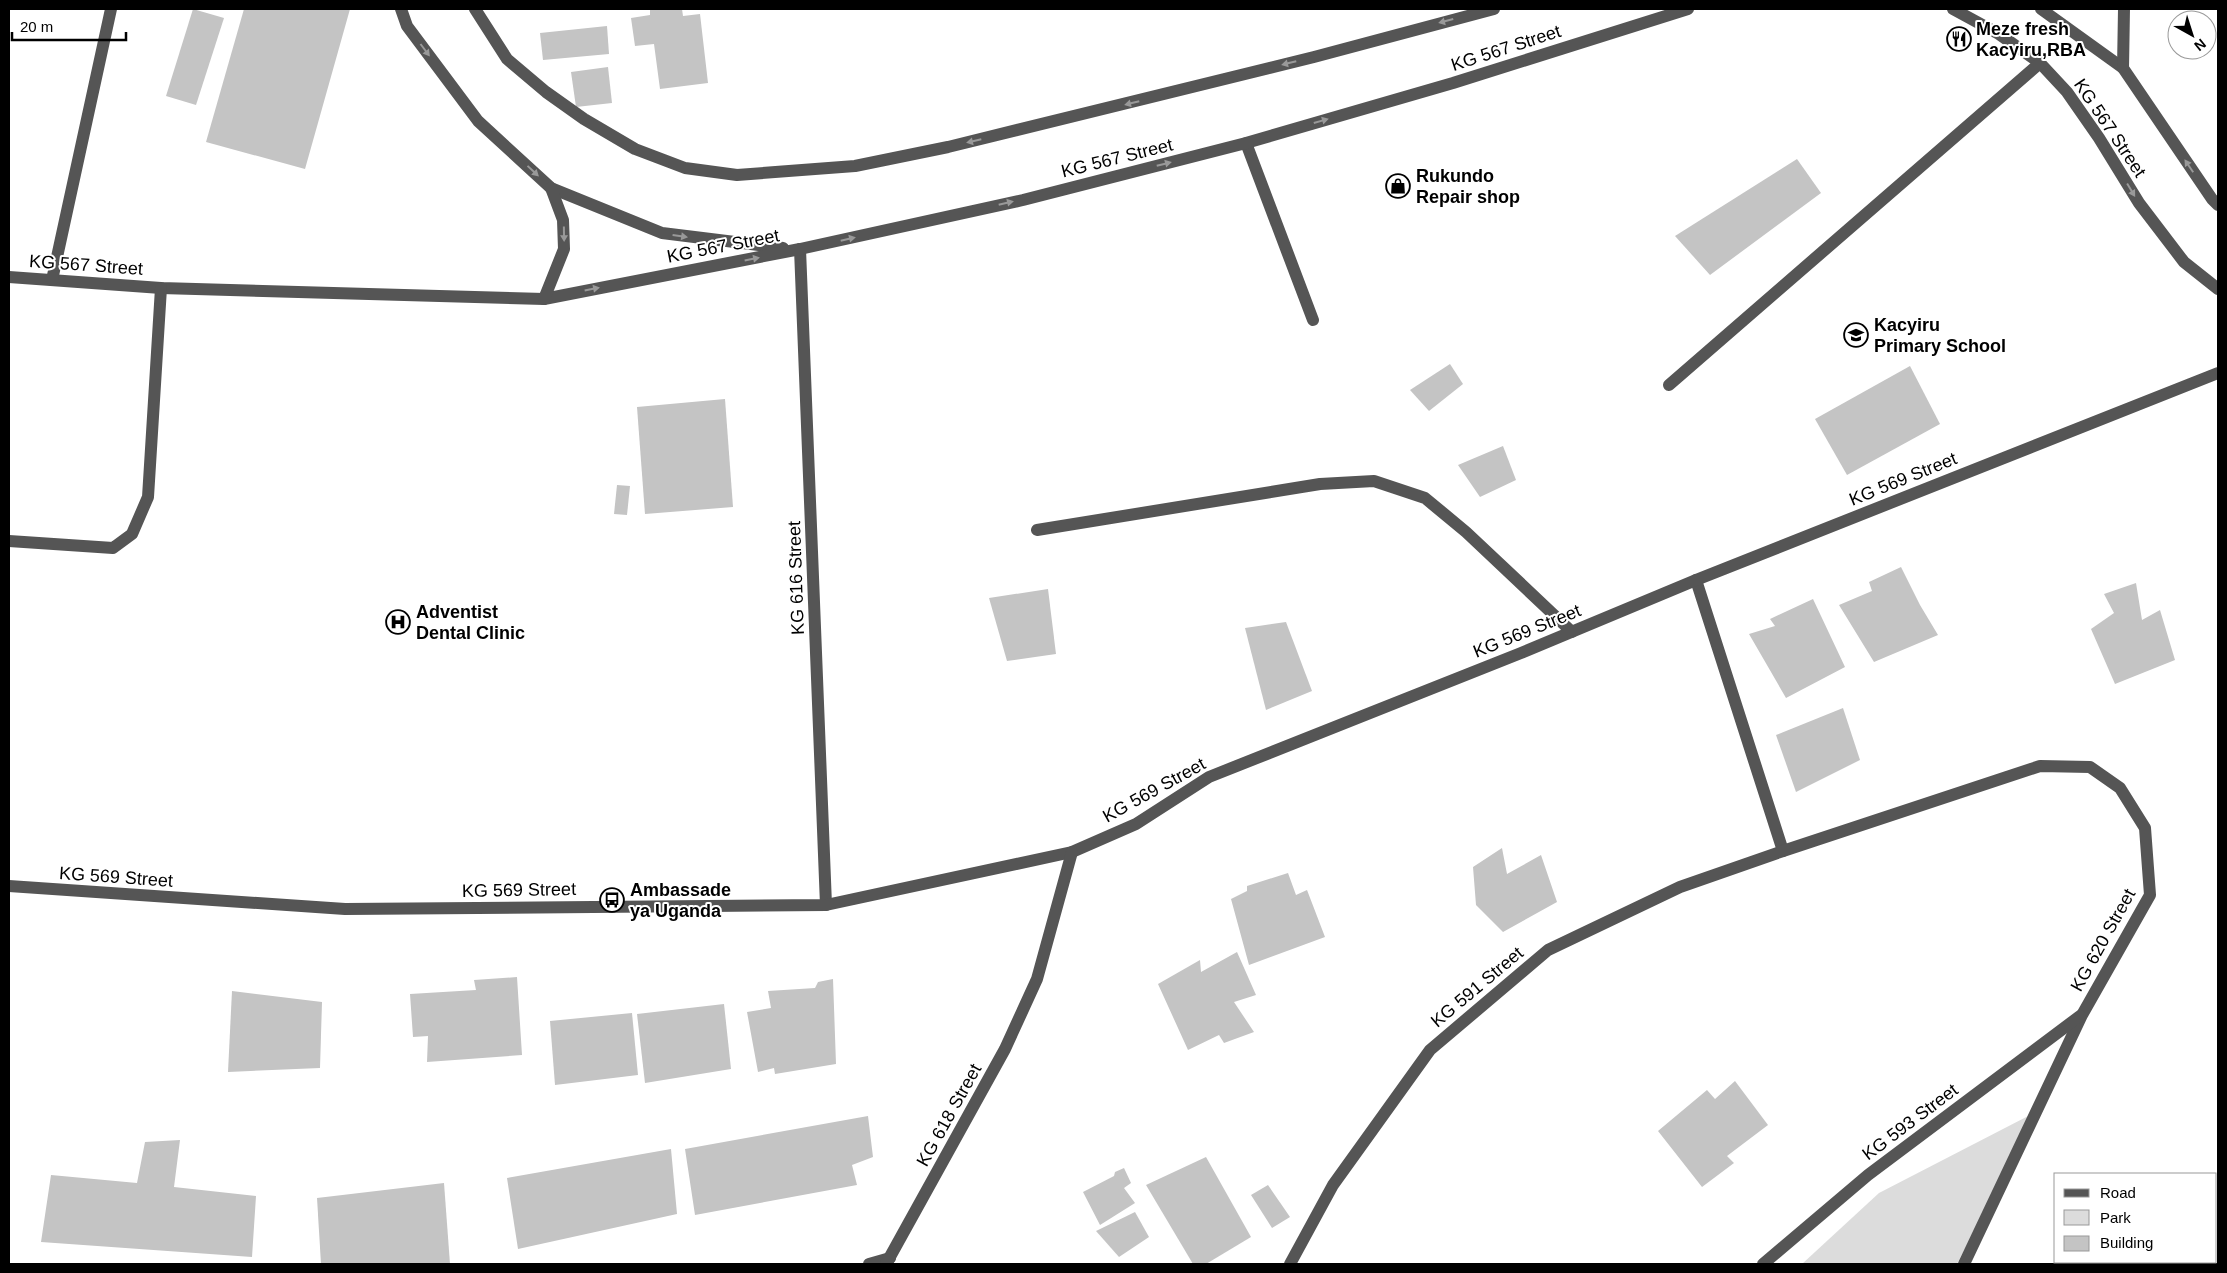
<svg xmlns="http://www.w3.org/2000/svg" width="2227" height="1273" font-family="Helvetica,sans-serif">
	<rect width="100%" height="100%" fill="#fff"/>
	<polygon fill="#dcdcdc" points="2034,1113 1957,1264 1802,1264 1879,1193"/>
	<g fill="#c4c4c4">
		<polygon points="193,9 224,18 196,105 166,96"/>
		<polygon points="244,9 350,9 305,169 206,142"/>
		<polygon points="650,9 682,9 683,16 700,14 708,83 660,89 654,44 635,46 631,18 650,15"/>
		<polygon points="607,26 609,54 543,60 540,33"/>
		<polygon points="608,67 612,103 576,107 571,72"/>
		<polygon points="1797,159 1821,193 1710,275 1675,236"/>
		<polygon points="1401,177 1406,185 1394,196 1389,187"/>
		<polygon points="1450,364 1463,384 1429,411 1410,390"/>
		<polygon points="1910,366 1940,424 1847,475 1815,419"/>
		<polygon points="725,399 733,507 645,514 637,407"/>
		<polygon points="1503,446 1516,480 1480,497 1458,465"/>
		<polygon points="617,485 630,486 627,515 614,514"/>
		<polygon points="1901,567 1920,605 1938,635 1874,662 1839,605 1872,591 1869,582"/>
		<polygon points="2136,583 2142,620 2160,610 2175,660 2115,684 2091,629 2114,613 2104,594"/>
		<polygon points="1048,589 1056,654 1007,661 989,598"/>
		<polygon points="1813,599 1845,667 1786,698 1749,634 1775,626 1770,619"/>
		<polygon points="1286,622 1312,691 1266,710 1245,628"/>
		<polygon points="1843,708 1860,760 1796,792 1776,735"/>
		<polygon points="1502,848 1507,874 1541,855 1557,902 1503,932 1476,905 1473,867"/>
		<polygon points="1288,873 1296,895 1307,890 1325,937 1249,965 1231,899 1247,891 1247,886"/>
		<polygon points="1237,952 1256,995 1234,1002 1254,1032 1224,1043 1219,1035 1188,1050 1158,984 1200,960 1201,972"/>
		<polygon points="517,977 522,1055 427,1062 428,1036 413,1037 410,994 476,990 474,980"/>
		<polygon points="833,979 836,1064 775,1074 774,1068 758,1072 747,1012 771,1008 768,991 815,988 818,982"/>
		<polygon points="232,991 322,1002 320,1068 228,1072"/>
		<polygon points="724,1004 731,1069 645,1083 637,1014"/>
		<polygon points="632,1013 638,1075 555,1085 550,1021"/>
		<polygon points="1735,1081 1768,1125 1727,1156 1734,1163 1702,1187 1658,1131 1707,1090 1715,1099"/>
		<polygon points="868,1116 873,1157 852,1165 857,1185 695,1215 685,1149"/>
		<polygon points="180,1140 174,1187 256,1196 252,1257 41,1242 51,1175 137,1183 145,1142"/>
		<polygon points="671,1149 677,1214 518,1249 507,1178"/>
		<polygon points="1206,1157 1251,1237 1206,1264 1193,1264 1146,1185"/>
		<polygon points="1124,1168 1131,1183 1124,1188 1135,1203 1100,1225 1083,1192 1114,1176 1115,1172"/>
		<polygon points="444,1183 450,1264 321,1264 317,1198"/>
		<polygon points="1268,1185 1290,1217 1272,1228 1251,1195"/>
		<polygon points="1135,1212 1149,1237 1119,1257 1096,1231"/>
	</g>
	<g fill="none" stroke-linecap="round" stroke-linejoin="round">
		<g stroke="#555" stroke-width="12">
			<polyline points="401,9 407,26 478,121 551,188 662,233 783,248"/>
			<polyline points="475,9 507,59 546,92 584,119 635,149 685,168 737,175 855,166 948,147 1314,57 1494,9"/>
			<polyline points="1953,9 1999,34 2040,63 2067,92 2099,138 2139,203 2184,262 2218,289"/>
			<polyline points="2041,9 2123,68"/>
			<polyline points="2124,9 2123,68 2212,199 2218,205"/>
			<polyline points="1246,143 1313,320"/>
			<polyline points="800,249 826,905"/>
			<polyline points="9,277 161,288 544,299 800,249 1023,200 1246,143 1453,83 1688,9"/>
			<polyline points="52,280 111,9"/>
			<polyline points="544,299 564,249 563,220 551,188"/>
			<polyline points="1669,385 2040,63"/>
			<polyline points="1037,530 1320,484 1374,481 1425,498 1466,532 1572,632"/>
			<polyline points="9,541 113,548 132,534 148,497 161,288"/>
			<polyline points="1696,580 1783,851"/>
			<polyline points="9,886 345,909 826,905 1072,852 1136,824 1209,777 1521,653 1696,580 2218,373"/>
			<polyline points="869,1264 890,1258"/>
			<polyline points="886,1264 1005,1049 1037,979 1072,852"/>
			<polyline points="1290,1264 1333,1185 1430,1050 1548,950 1680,887 1783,851 2040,766 2090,767 2120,788 2145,828 2150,895 2082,1015 1964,1264"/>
			<polyline points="1763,1264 1868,1175 2080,1016"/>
		</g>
	</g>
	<defs><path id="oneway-solid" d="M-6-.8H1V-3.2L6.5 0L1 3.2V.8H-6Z" transform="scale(1.25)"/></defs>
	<g fill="#999">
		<use href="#oneway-solid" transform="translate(1446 21) rotate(165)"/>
		<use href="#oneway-solid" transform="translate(425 50) rotate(53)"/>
		<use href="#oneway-solid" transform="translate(1289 63) rotate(166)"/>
		<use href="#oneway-solid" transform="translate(1132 103) rotate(166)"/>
		<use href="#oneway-solid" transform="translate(1321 121) rotate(-16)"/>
		<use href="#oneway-solid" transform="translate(974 141) rotate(167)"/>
		<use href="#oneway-solid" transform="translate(1164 164) rotate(-14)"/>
		<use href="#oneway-solid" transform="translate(2189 166) rotate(-124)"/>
		<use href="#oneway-solid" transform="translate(533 171) rotate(43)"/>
		<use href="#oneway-solid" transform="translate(2131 190) rotate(59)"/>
		<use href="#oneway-solid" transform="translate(1006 203) rotate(-13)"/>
		<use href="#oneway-solid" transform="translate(564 234) rotate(89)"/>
		<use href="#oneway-solid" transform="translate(680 236) rotate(8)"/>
		<use href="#oneway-solid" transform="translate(848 239) rotate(-13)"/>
		<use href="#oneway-solid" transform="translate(752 259) rotate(-11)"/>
		<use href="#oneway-solid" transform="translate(592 289) rotate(-11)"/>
	</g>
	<defs>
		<g id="restaurant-ring" transform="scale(1.25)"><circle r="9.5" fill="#fff" stroke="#000" stroke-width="1.5"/><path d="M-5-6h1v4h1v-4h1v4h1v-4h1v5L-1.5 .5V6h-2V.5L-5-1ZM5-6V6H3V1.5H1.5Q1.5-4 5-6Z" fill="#000"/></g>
		<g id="shop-ring" transform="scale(1.25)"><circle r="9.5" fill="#fff" stroke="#000" stroke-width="1.5"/><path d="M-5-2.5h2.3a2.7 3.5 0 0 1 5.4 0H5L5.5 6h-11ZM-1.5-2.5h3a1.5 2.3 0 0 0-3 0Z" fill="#000"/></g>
		<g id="school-ring" transform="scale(1.25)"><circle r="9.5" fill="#fff" stroke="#000" stroke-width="1.5"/><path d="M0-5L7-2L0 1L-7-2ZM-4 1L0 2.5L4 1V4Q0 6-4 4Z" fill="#000"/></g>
		<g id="hospital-ring" transform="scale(1.25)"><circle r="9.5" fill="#fff" stroke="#000" stroke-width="1.5"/><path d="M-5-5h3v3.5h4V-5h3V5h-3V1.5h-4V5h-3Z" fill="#000"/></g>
		<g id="bus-ring" transform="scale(1.25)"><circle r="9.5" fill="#fff" stroke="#000" stroke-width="1.5"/><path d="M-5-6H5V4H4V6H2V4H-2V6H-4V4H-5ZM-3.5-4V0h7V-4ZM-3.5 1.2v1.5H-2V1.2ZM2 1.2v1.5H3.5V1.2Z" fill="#000"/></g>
	</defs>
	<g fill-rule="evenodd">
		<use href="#restaurant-ring" x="1959" y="39"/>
		<use href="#shop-ring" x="1398" y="186"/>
		<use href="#school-ring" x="1856" y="335"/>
		<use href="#hospital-ring" x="398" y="622"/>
		<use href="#bus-ring" x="612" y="900"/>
	</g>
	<g text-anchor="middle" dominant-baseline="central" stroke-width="4" stroke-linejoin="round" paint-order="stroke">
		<g font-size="18" font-weight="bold" fill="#000" stroke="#fff" text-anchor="start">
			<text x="1976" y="29">Meze fresh<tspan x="1976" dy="21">Kacyiru,RBA</tspan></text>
			<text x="1416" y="176">Rukundo<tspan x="1416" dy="21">Repair shop</tspan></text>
			<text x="1874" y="325">Kacyiru<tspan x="1874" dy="21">Primary School</tspan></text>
			<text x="416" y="612">Adventist<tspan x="416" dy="21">Dental Clinic</tspan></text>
			<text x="630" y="890">Ambassade<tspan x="630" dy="21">ya Uganda</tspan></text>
		</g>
		<g font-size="18" fill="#000" stroke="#fff">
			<text transform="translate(1506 48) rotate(-18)">KG 567 Street</text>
			<text transform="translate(2110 128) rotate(56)">KG 567 Street</text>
			<text transform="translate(1117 158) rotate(-14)">KG 567 Street</text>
			<text transform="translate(723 246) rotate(-11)">KG 567 Street</text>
			<text transform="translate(86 265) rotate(4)">KG 567 Street</text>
			<text transform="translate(1903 479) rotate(-22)">KG 569 Street</text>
			<text transform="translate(796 578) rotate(-92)">KG 616 Street</text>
			<text transform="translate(1527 631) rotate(-22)">KG 569 Street</text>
			<text transform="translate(1154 790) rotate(-29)">KG 569 Street</text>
			<text transform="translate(116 877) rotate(4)">KG 569 Street</text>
			<text transform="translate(519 890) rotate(-1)">KG 569 Street</text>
			<text transform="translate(2103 940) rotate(-61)">KG 620 Street</text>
			<text transform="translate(1477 987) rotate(-40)">KG 591 Street</text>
			<text transform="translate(949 1115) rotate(-61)">KG 618 Street</text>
			<text transform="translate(1910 1122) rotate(-37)">KG 593 Street</text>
		</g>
	</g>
	<rect width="2227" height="1273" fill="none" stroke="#000000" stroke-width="20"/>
	<rect x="2054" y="1173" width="162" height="90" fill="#ffffff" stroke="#999999"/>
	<rect x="2064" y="1189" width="25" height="8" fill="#555555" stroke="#999999"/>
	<text x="2100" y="1198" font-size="15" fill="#000000">Road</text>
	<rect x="2064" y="1210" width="25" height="15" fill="#dcdcdc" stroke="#999999"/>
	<text x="2100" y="1223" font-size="15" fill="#000000">Park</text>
	<rect x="2064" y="1236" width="25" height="15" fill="#c4c4c4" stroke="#999999"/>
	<text x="2100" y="1248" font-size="15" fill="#000000">Building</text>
	<g transform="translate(2192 35) rotate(141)"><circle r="24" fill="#ffffff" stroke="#999999"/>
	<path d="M0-4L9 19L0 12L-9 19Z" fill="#000000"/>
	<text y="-8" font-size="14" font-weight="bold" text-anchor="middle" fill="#000000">N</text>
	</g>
	<path d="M12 32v8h114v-8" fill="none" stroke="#000000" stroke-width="2.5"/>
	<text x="20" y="32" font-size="15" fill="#000000" stroke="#ffffff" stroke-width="4" paint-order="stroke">20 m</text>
</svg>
